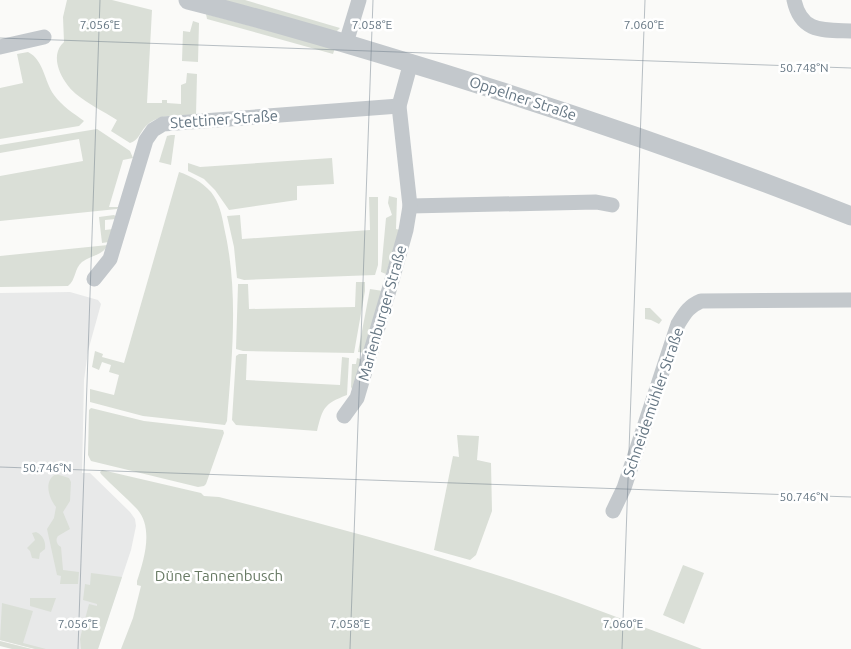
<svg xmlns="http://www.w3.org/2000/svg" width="851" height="649" font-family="Ubuntu,sans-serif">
	<rect width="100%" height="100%" fill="#fafaf8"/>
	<polygon fill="#e8e9e9" points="70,292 98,300 101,304 88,351 84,380 82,473 90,473 130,512 135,519 136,526 131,550 98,649 35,649 0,640 0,293"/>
	<g fill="#dadfd7">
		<path d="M67 0H112L152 10 147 103H162V100H167V103L181 104V85L186 83 187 73 197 74 196 115C180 115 158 113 146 126 140 132 139 140 130 143L111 131 117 120C103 111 88 104 76 94 62 82 48 56 64 42L63 17Z"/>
		<polygon points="222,0 245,0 340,28 337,31 333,31"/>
		<polygon points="206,14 335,48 333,54 207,19"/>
		<polygon points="193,21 199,23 198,62 182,61 183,31 190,32"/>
		<path d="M28 52C44 60 44 81 54 95 62 106 73 113 84 121L79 126 0 139V88L23 83 17 54Z"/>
		<polygon points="97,129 130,151 133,158 123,160 109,207 119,207 117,209 0,221 0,176 83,161 79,139 0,153 0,145"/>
		<polygon points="171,135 175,135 171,165 159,162 167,136"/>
		<polygon points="332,158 334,184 297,186 297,200 229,210 215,190 204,179 188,171 188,163 200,167"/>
		<path d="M179 172C191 176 202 182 211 192 219 202 222 215 224 227 239 291 232 357 227 421L225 425 143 416 90 402V389L114 395 119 375 109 372 111 365 102 362 99 370 92 367 95 351 103 354 102 357 124 363Z"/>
		<polygon points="389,196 397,198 396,229 400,230 386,274 381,272 386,218 392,215 388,203"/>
		<polygon points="369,197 378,197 378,265 375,275 244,280 237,278 234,247 227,216 240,215 242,239 370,230"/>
		<polygon points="114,215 117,217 116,219 105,220 105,230 113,229 109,242 102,243 99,217"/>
		<path d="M108 245C102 256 91 255 82 262 74 269 76 280 68 286L0 287V256Z"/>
		<polygon points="356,282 365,282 365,291 354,353 243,351 236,349 238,284 248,284 249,309 355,307"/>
		<polygon points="370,289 383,291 365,353 358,352"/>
		<polygon points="645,308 650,308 662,320 659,324 651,320 645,319"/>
		<path d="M239 354H247L246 380 340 385 342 357 349 358 347 395C324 404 323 407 317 431L236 425 232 420 236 356Z"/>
		<polygon points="357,358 364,360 353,391 351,387 352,364 356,364"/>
		<polygon points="91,408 144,421 223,430 224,433 206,484 204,486 198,487 91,461 88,455 89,410"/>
		<polygon points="457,435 479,436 477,460 491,463 492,511 476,555 470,560 434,550 453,456 459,457"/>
		<path d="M102 470 201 493 204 496 219 497C305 519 390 542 474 568 551 591 626 621 702 649H121L133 618 141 586 137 585V581C144 560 154 528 137 509 126 497 112 486 101 474L100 472Z"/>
		<path d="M56 474 69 478 71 482 70 501 63 512 70 529 58 536C55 540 57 545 61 547L63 570 79 572 78 584H60L61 576 57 575 47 529 54 518 56 507C49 498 43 481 56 474Z"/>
		<path d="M36 532C43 535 46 542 45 549L40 553 39 559 32 558 30 551 27 548 35 540 32 533Z"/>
		<polygon points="683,565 704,573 684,624 663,615"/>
		<polygon points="91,573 122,577 98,649 81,649 80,639 83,626 87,627 88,621 85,619 89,604 97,606 97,604 83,600 85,584 90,585"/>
		<polygon points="30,598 56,598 51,612 30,606"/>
		<polygon points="2,603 33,611 23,643 46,649 35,649 0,640"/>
		<polygon points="0,641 32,649 12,649 0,646"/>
	</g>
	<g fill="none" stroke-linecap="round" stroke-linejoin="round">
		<g stroke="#c3c8cc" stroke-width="15">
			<path d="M794 0C801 33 823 30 851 31"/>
			<polyline points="346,43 359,0"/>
			<polyline points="0,47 44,37"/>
			<polyline points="410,206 596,202 612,205"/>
			<polyline points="94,279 110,259 146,140 153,130 163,124 399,106"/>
			<polyline points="344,416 357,398 392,280 406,230 410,206 399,106 411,62"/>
			<path d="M613 511 624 488 678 324C685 313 689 306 701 301L851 300"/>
		</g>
		<path stroke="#c3c8cc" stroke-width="19" d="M188 0C251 16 314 34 377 53 537 101 695 154 851 216"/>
	</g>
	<path fill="none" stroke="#657683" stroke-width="1" stroke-opacity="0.45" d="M0 38 851 68M0 467 851 497M78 649 100 0M350 649 373 0M622 649 645 0"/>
	<g text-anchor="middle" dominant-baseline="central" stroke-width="5" stroke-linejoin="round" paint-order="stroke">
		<g font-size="15" fill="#657683" stroke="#fff">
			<text transform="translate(523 98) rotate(18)">Oppelner Straße</text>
			<text transform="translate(224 119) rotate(-4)">Stettiner Straße</text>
			<text transform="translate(382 313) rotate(-74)">Marienburger Straße</text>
			<text transform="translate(653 402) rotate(-71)">Schneidemühler Straße</text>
		</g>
		<g font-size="15" fill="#687a64" stroke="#fff">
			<text x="219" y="575">Düne Tannenbusch</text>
		</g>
	</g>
	<g font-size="12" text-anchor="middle" fill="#657683" stroke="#fff" stroke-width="5" stroke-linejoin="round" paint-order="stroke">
		<text x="100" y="29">7.056°E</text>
		<text x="372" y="29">7.058°E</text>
		<text x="644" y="29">7.060°E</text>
		<text x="804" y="72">50.748°N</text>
		<text x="47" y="472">50.746°N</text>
		<text x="804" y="501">50.746°N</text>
		<text x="78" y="628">7.056°E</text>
		<text x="350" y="628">7.058°E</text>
		<text x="623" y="628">7.060°E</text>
	</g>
</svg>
